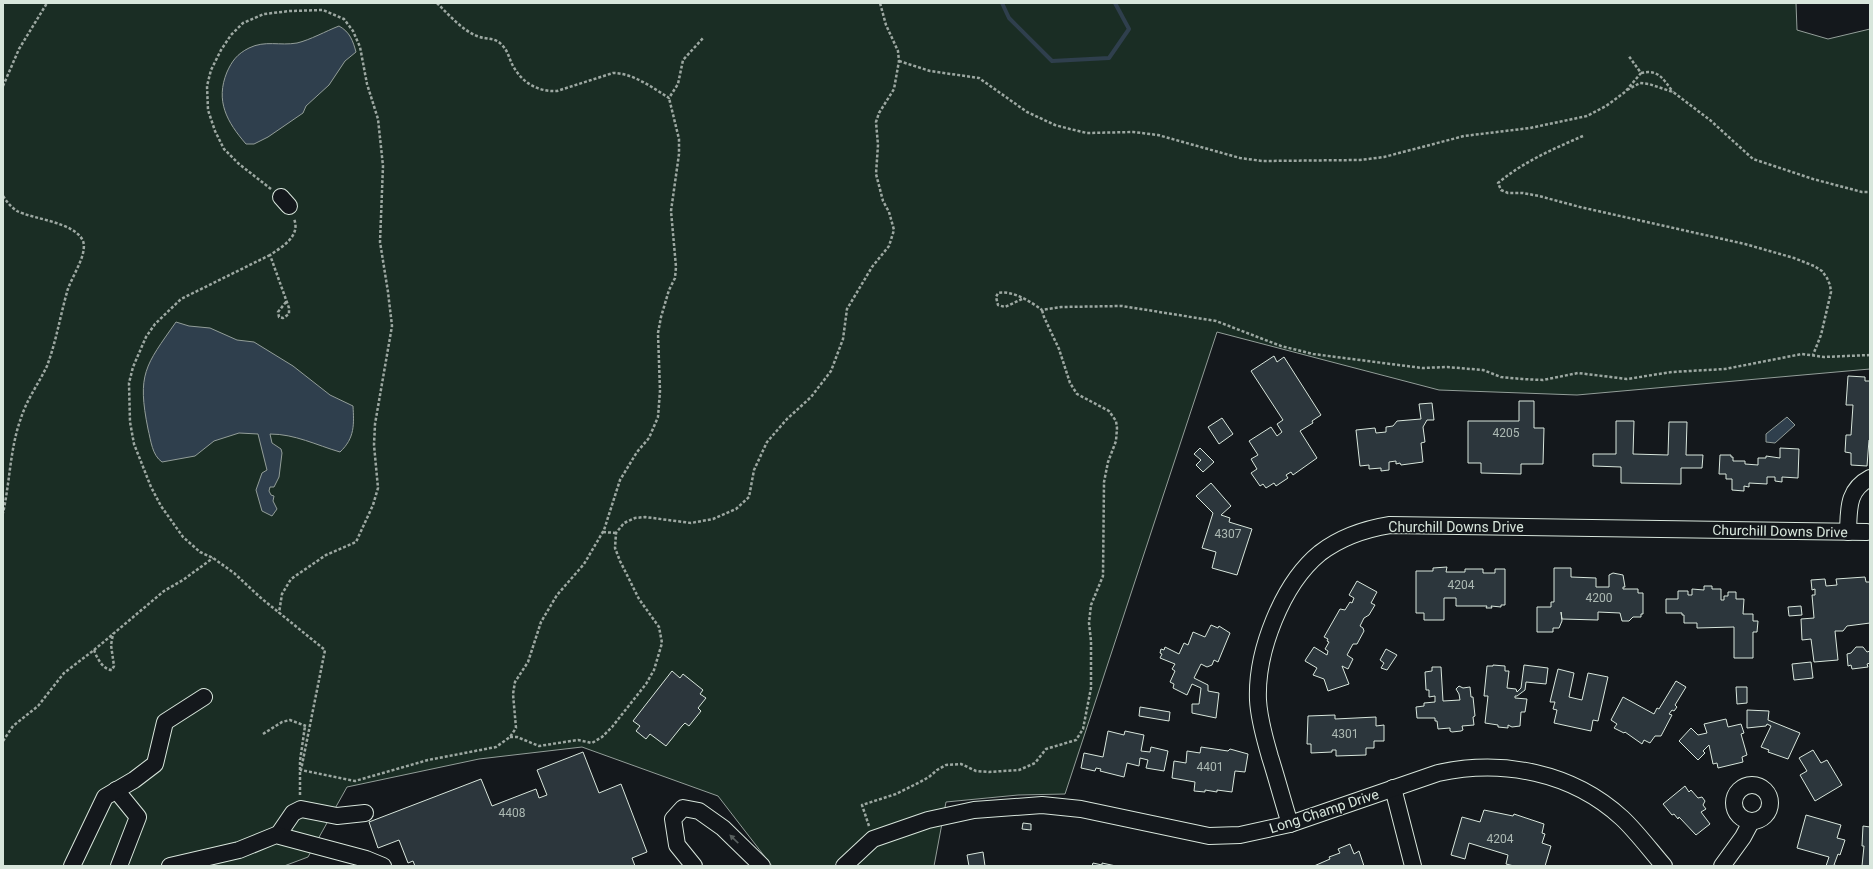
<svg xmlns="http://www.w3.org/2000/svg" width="1873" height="869" font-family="Roboto,sans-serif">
	<rect width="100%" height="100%" fill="#14181c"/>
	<polygon fill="#1a2d24" stroke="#939e99" points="3,3 1796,3 1797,30 1828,39 1870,29 1870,369 1577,395 1439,390 1217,332 1065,794 1018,795 946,802 934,866 772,866 718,796 582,747 479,759 347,787 308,857 284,866 3,866"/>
	<g fill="#2f3f4d" stroke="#939e99">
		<path d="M339 26C350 32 353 41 356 52L345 61 329 85 306 106 303 113 268 137 254 144H246C227 122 215 101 227 72 232 61 237 54 249 48 265 40 280 46 297 43 310 40 326 31 339 26Z"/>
		<path d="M176 322 189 326 210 328 237 340 254 342 293 366 330 395 353 406C354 424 355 438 340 452 316 445 295 434 270 434L272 443 281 449 282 453 279 477 274 487H270L269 491 271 495 274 496 273 501 277 509 272 516 262 511 256 490 262 473 267 470 258 434 239 433 214 441 195 456 162 462C152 455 151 441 148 429 137 374 145 366 176 322Z"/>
		<polygon points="1787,417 1795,425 1775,443 1766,442 1766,434"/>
	</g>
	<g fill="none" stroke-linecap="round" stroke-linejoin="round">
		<polyline stroke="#2f3f4d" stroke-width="4" points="1002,3 1009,18 1052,61 1109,58 1129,29 1115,3"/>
	</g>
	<g fill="#2c363c" stroke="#d8e6dc">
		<polygon points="1274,356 1277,362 1284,357 1321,415 1312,421 1313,423 1300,431 1317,458 1293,475 1291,472 1286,475 1288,478 1276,486 1274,483 1266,488 1263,484 1260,486 1251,473 1257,469 1251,459 1258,455 1249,441 1271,427 1277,436 1282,432 1277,424 1283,420 1251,371"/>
		<polygon points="1848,376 1865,377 1865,381 1870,381 1870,440 1869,440 1867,466 1851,465 1851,453 1845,452 1846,435 1851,435 1853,405 1846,405"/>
		<polygon points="1519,401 1534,401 1534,428 1544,428 1543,464 1521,464 1521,474 1481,473 1481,463 1468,463 1468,421 1519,421"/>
		<polygon points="1432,403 1434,420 1427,420 1423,427 1425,442 1421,443 1423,462 1401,465 1400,463 1396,464 1396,461 1389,462 1389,470 1381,471 1381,468 1369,469 1369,465 1360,466 1356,430 1375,428 1376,433 1386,432 1386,427 1393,426 1397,421 1421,419 1419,404"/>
		<polygon points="1222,418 1233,434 1219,444 1208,427"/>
		<polygon points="1616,421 1634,421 1633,454 1668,455 1669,422 1687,422 1686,455 1703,455 1702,468 1681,468 1681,484 1621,483 1621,467 1593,466 1593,454 1616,454"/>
		<polygon points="1200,448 1214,462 1203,472 1196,465 1201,460 1194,454"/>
		<polygon points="1780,448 1799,449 1798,478 1782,477 1782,482 1775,481 1775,477 1767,477 1767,484 1749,483 1749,487 1744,486 1744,491 1732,490 1732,479 1726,479 1726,474 1719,474 1720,455 1731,455 1731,457 1733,457 1733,461 1745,461 1745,464 1758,465 1758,458 1766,458 1766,456 1780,458"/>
		<polygon points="1211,483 1231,506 1221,515 1230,518 1229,522 1252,529 1237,575 1212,568 1216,552 1202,548 1213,513 1196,496"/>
		<polygon points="1447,567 1446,572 1465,572 1465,569 1483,569 1483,573 1495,573 1495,569 1505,569 1505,605 1501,605 1501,607 1491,606 1492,608 1486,608 1487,606 1456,606 1456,598 1444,598 1444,620 1424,620 1424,613 1416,613 1416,571 1433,571 1433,568"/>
		<polygon points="1554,568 1571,568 1571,577 1596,578 1596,587 1609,587 1609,575 1613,573 1623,575 1625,587 1623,587 1623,589 1638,589 1638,593 1643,593 1643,614 1641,614 1641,617 1633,617 1629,621 1622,621 1620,613 1598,612 1598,620 1562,619 1561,612 1562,621 1559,628 1553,628 1553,632 1537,632 1537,607 1551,607 1551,602 1554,602"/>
		<polygon points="1865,577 1866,582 1870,582 1870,623 1847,626 1843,631 1835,631 1838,660 1814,662 1811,639 1802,640 1801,619 1814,618 1812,595 1815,595 1815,589 1812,590 1811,580 1825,579 1826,586 1837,585 1836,579"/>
		<polygon points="1357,581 1377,592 1371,603 1375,605 1369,615 1364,618 1360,626 1363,628 1364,631 1357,644 1353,644 1347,655 1353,659 1348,669 1342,666 1349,684 1328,691 1324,679 1313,675 1317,668 1305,661 1306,659 1314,647 1327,655 1328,651 1325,649 1329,642 1327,641 1328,639 1324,637 1340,609 1345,610 1350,602 1352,603 1354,598 1349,595"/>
		<polygon points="1704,586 1712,586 1712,589 1721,589 1721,600 1724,600 1724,596 1728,596 1728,592 1736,592 1736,599 1744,599 1743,614 1753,614 1753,621 1758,621 1757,632 1753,632 1753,658 1734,658 1734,627 1697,628 1697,623 1684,623 1684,615 1682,615 1682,613 1666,613 1666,599 1678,599 1678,591 1688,591 1688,595 1692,595 1692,589 1704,590"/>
		<polygon points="1801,606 1802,615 1789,616 1788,607"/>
		<polygon points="1211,625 1218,628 1219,626 1230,633 1218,662 1214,660 1212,665 1207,667 1201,664 1194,678 1208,685 1208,691 1219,693 1216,718 1192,713 1192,704 1199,704 1201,688 1192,684 1187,695 1173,688 1174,684 1170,682 1175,671 1172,669 1175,664 1160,658 1162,654 1160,653 1161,649 1164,650 1165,647 1179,654 1184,643 1188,645 1193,632 1205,637"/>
		<polygon points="1856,647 1863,647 1867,652 1870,651 1870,663 1867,664 1868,667 1852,669 1851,665 1848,666 1847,654 1851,653"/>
		<polygon points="1386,649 1397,655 1387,670 1381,668 1384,663 1380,660"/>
		<polygon points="1811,662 1813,678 1794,680 1792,664"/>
		<polygon points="1493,665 1505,666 1505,671 1509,671 1507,688 1516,689 1517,692 1521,688 1524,665 1548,668 1546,684 1526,682 1525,690 1517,696 1515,696 1515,698 1527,699 1525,712 1521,712 1520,726 1512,727 1508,725 1508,728 1498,727 1498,725 1485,723 1488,696 1484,696 1487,666 1493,666"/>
		<polygon points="1432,667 1441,667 1443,701 1460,700 1459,694 1456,689 1459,686 1463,688 1470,687 1471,697 1473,697 1475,716 1473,717 1474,725 1462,726 1463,730 1461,731 1452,732 1450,731 1450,728 1438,729 1437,721 1435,721 1435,718 1417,718 1416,707 1424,706 1424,703 1435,702 1435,696 1429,697 1429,690 1426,690 1425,672 1432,671"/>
		<polygon points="1558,669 1574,673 1569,697 1582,700 1588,673 1608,677 1598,721 1593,720 1591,731 1554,723 1557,710 1553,709 1555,702 1550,702"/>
		<polygon points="672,671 680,678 683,674 703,690 700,694 706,698 698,708 701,711 689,726 685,723 682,726 666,746 650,734 646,739 636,731 640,726 633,721"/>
		<polygon points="1676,681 1686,687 1675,705 1677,707 1674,711 1672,710 1669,714 1672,715 1661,736 1655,736 1650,743 1644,740 1642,744 1625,732 1624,733 1614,728 1617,724 1611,720 1623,697 1654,714 1657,708 1659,709"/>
		<polygon points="1736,687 1747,687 1747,703 1737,704"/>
		<polygon points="1140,707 1170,712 1169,721 1139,716"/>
		<polygon points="1747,710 1769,711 1768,720 1800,733 1788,759 1768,752 1769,750 1761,747 1771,726 1767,724 1766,726 1747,728"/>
		<polygon points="1335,715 1335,719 1376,717 1376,726 1384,725 1384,741 1374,741 1374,748 1366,748 1366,755 1336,756 1336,750 1332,750 1332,752 1311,753 1311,744 1307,744 1308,716"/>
		<polygon points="1726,719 1728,727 1741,724 1744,733 1741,734 1747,755 1742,757 1743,762 1718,768 1717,763 1713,764 1709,745 1703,751 1705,753 1698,760 1679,741 1691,728 1698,735 1707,733 1704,724"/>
		<polygon points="1108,731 1124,735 1125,731 1144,735 1141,751 1150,752 1151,747 1168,751 1164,771 1146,768 1148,760 1140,758 1139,766 1127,763 1124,777 1100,771 1101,769 1096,768 1095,771 1081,768 1084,753 1103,757"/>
		<polygon points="1201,747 1228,751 1230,749 1248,754 1245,772 1235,771 1232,792 1217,790 1217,792 1205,790 1205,792 1194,791 1195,782 1172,778 1174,761 1186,763 1187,751 1200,753"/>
		<polygon points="1813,750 1821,763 1827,760 1842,785 1815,801 1800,775 1807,771 1799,758"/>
		<polygon points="583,752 599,793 621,784 647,852 632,858 635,866 415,866 413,861 408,863 399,840 378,848 369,822 481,779 492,806 536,789 539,798 547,795 537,770"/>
		<polygon points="1685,786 1689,792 1691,790 1698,798 1702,797 1705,801 1703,805 1706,809 1701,812 1710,824 1696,835 1679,817 1678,819 1674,814 1672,815 1663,804"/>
		<polygon points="1484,810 1513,816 1514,814 1544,824 1542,833 1545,834 1542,843 1551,846 1545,866 1514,866 1506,864 1508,855 1469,843 1465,859 1451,855 1462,817 1480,822"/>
		<polygon points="1806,815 1841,825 1837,838 1845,840 1840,855 1838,854 1834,865 1838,866 1826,866 1829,857 1797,848"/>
		<polygon points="1023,823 1031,824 1031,830 1022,829"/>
		<polygon points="1863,826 1870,827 1870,866 1862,866 1864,846 1862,846"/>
		<polygon points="1350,844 1354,854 1359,851 1364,866 1314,866 1330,859 1329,857 1340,853 1338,849"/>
		<polygon points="983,852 985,866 969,866 967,855"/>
		<polygon points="1093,863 1102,865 1102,863 1116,866 1092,866"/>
	</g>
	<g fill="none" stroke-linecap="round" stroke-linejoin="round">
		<g stroke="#d8e6dc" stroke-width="18">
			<g id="minor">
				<polyline points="281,197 289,206"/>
				<path d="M1848 532C1849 509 1847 490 1870 478"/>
				<circle cx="1752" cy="803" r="18"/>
				<polyline points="1393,788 1413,866"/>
				<polyline points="116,790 138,817 119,866"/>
				<path d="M1290 824C1283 802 1277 779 1270 757 1265 739 1259 720 1258 700 1256 652 1282 584 1320 553 1341 537 1365 529 1390 525L1867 532"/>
				<polyline points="278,835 293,813 301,809 337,816 365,813"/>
				<polyline points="72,866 105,797 134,780 155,764 165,722 204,697"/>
				<polyline points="170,866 239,850 276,835 366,859 383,866"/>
				<polyline points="694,866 677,845 673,819 683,808 699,811 723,828 762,866"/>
				<path d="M844 866 873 839 928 820 974 810 1042 805 1081 809 1209 836 1240 835 1290 824 1438 773C1503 759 1572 772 1622 818 1636 831 1651 851 1664 866"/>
				<polyline points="1722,866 1743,837 1751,822"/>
			</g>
		</g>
		<g stroke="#9da8a2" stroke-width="2.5" stroke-dasharray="3 2" stroke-linecap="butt">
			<path d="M437 3C449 15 462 30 477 36 487 40 495 37 502 45 508 51 509 58 512 64 521 82 537 92 557 91L613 73C633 73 653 88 669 98L678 84 683 60 704 37"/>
			<polyline points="899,61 930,71 979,78 1027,112 1055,125 1070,129 1087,133 1133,132 1158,135 1240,158 1262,161 1360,160 1384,157 1464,136 1530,128 1587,116 1606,106 1625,92 1641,73 1628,55"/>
			<path d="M1641 73C1659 69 1663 79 1673 92"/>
			<polyline points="3,86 19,49 47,3"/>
			<polyline points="1627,90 1640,83 1649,84 1673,92 1710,120 1753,159 1813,179 1862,192 1870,192"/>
			<path d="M1583 136C1553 149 1523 162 1498 183L1501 190 1508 193H1523L1539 196 1580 207 1745 244 1794 258 1814 266 1822 271 1827 278 1830 285 1831 292 1821 335 1813 355"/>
			<polyline points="271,189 239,164 224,149 215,131 208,110 207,86 211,70 221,50 231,35 243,23 264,14 290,11 323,10 344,19 353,31 360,47 367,84 378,119 383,166 380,242 388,292 392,326 375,424 374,445 378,488 373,505 356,542 326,555 291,579 282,594 279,613"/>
			<path d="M3 196C7 202 11 207 17 211 32 219 75 222 83 241 88 255 70 279 67 292 60 317 56 342 47 366 39 383 27 399 21 418 10 448 10 482 3 513"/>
			<polyline points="270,255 181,299 155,324 146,337 133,367 129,383 130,422 134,444 151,487 161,506 183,537 200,552 213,558 234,573 261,598 325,650 301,770 355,781 428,760 496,747 510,737 516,728 513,694 515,682 528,662 541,622 557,595 584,564 604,530 620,480 637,452 649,438 658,417 660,391 658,333 661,317 669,290 675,278 676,267 671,211 679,154 679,139 669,98"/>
			<path d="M1022 299 1005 307 998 305 996 297 998 293C1013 290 1031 302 1042 310L1061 307 1122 306 1216 321 1281 346 1313 354 1422 368 1447 367 1483 370 1501 377 1522 379 1543 380 1578 373 1627 379 1672 372 1725 369 1802 354 1824 357 1870 355"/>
			<path d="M286 302 278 312 279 317 283 318 289 314V308L270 255C282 247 301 236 294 219"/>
			<polyline points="603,532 616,533"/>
			<polyline points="94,650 112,635"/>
			<polyline points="263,734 282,722 290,720 306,726"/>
			<polyline points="510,737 517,737 539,746 578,740 592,743 602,737 612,727 646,684 654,670 662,643 659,627 639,599 620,561 615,548 616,533 624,523 635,518 645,517 691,523 713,519 736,509 749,497 754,470 767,442 787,419 811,397 831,371 843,339 847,309 872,267 889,246 894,230 889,212 883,201 876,174 878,145 876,122 879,113 894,89 899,61 898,51 886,25 880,3"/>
			<path d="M3 741 13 726 38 706 64 673 94 650C97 658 103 670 112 670L114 666 111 645 113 634 164 591 183 580 213 558"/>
			<polyline points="300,795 300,761 305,726"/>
			<polyline points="869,826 862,805 896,794 920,782 929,777 937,770 946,765 961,764 976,771 989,772 1019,770 1035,763 1046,749 1076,740 1083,729 1091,688 1091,641 1089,623 1091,605 1103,576 1104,482 1108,462 1116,441 1117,428 1116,421 1109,411 1077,394 1070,383 1059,349 1044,317 1042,310"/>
		</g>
		<use href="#minor" stroke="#14181c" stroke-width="16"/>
	</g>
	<defs><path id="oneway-solid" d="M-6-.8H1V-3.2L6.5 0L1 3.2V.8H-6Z"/></defs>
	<use fill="#59605f" href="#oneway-solid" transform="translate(734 839) rotate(-136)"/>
	<g text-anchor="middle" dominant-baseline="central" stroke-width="3" stroke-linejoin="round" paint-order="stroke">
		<g font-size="12" fill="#adbab4">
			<text x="1506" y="433">4205</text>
			<text x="1228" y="534">4307</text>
			<text x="1461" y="585">4204</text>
			<text x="1599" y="598">4200</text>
			<text x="1345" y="734">4301</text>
			<text x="1210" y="767">4401</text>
			<text x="512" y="813">4408</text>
			<text x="1500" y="839">4204</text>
		</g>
		<g font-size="14" fill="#d8e6dc" stroke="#14181c">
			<text x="1456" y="527">Churchill Downs Drive</text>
			<text transform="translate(1780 531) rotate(1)">Churchill Downs Drive</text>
			<text transform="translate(1324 811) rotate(-18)">Long Champ Drive</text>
		</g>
	</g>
	<rect width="1873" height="869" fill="none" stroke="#d8e6dc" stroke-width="8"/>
</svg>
